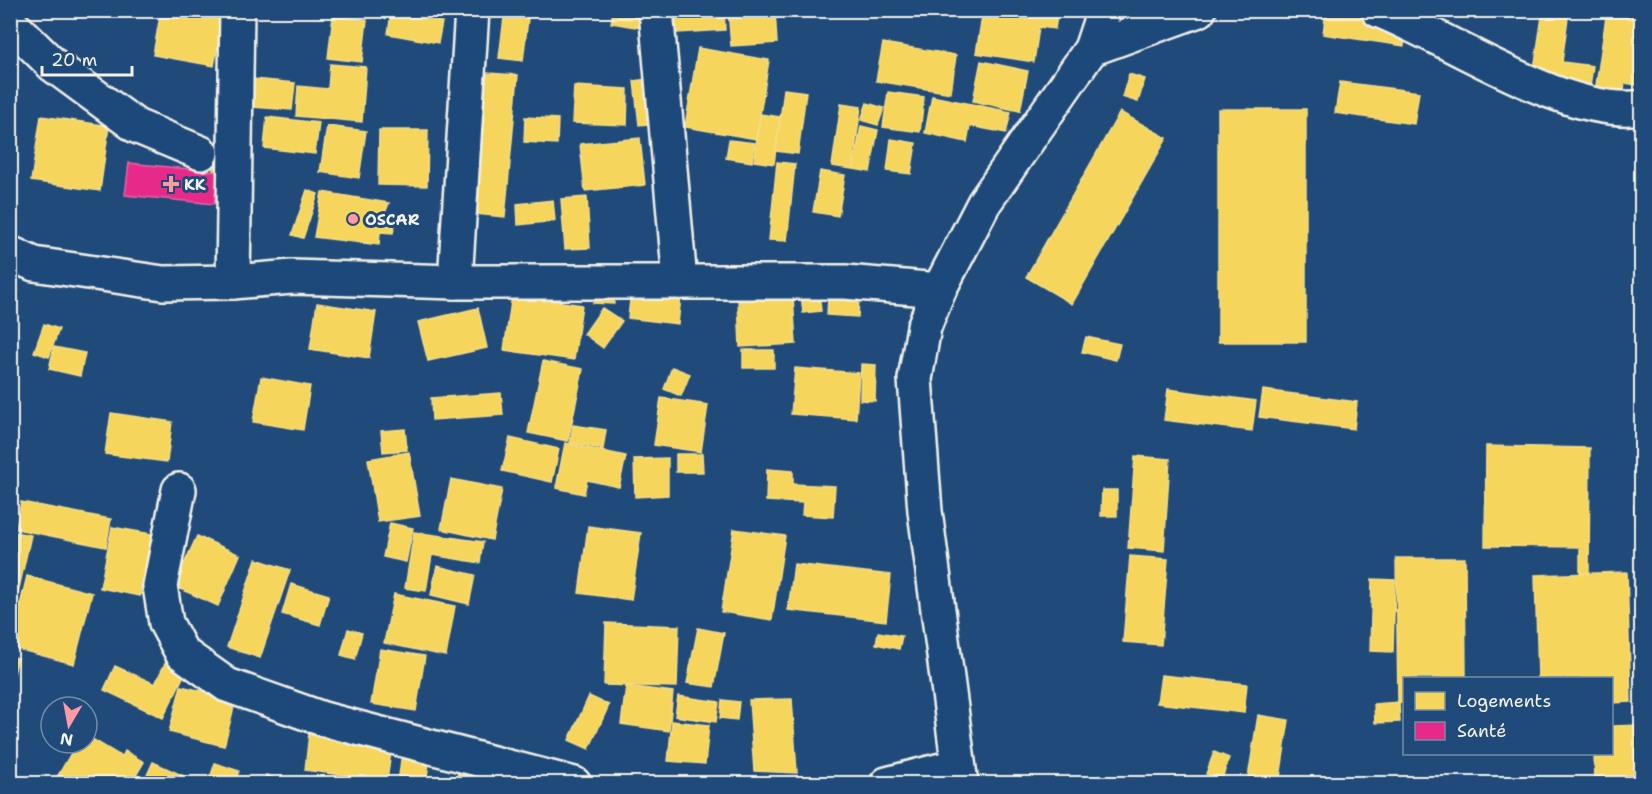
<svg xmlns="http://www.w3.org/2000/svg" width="1652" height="794" font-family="'Shantell Sans',sans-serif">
	<rect width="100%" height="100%" fill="#1f4a7a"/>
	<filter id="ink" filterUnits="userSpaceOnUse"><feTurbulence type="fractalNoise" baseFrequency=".0167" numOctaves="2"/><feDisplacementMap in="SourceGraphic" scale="12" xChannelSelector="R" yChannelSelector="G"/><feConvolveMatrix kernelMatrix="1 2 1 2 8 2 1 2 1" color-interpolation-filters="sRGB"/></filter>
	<g filter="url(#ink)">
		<g fill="#f6d55c" stroke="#f5dd86" stroke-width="1.5">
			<polygon points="161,10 206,10 224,14 214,66 153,55"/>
			<polygon points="505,10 529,10 523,61 499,58"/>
			<polygon points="613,10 644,10 641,28 611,23"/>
			<polygon points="675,10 724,10 725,30 677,33"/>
			<polygon points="728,10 775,10 777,43 731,46"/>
			<polygon points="983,10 1003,12 1058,10 1055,29 1039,27 1034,62 976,53"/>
			<polygon points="1326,10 1374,11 1406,30 1404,46 1323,34"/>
			<polygon points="1543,10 1569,10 1562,62 1593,66 1590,86 1533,76"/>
			<polygon points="1607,10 1642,15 1642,86 1625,83 1623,96 1595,92"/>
			<polygon points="391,13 442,22 438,43 388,34"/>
			<polygon points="333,16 367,20 362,62 328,58"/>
			<polygon points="883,43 956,55 951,93 876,81"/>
			<polygon points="698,48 769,60 756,139 685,127"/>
			<polygon points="981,61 1028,71 1020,111 973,101"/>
			<polygon points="330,64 366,67 362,122 296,116 298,86 328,89"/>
			<polygon points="487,73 518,75 505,217 475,214"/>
			<polygon points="1129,74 1145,79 1138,102 1122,97"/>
			<polygon points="654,78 659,123 639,125 634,81"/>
			<polygon points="253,79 295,83 292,110 252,107"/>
			<polygon points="1340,82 1419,92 1414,124 1335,113"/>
			<polygon points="574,86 628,89 627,125 572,123"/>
			<polygon points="784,89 806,92 798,154 776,151"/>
			<polygon points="888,92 924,97 920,132 883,127"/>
			<polygon points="932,96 1011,112 1006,133 970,126 967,142 925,133"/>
			<polygon points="867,103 884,108 878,125 861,120"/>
			<polygon points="841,104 861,107 852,169 832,166"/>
			<rect x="1218" y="109" width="88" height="233"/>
			<polygon points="1120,112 1167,138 1072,304 1026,277"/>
			<polygon points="760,114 780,117 774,164 754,161"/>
			<polygon points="41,116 109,126 100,191 31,181"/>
			<polygon points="267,117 319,123 315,154 264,148"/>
			<polygon points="525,117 558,119 557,144 524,142"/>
			<polygon points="327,126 366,131 359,178 320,172"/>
			<polygon points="861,126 878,130 870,172 853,169"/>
			<polygon points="379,130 428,130 427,186 378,185"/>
			<polygon points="640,138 645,185 585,191 580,144"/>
			<polygon points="891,139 916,143 911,174 887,171"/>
			<polygon points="729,140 755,143 752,162 726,158"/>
			<polygon points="214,143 227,143 226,171 213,171"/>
			<polygon points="777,162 795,164 787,241 769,240"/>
			<polygon points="820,171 845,175 838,216 813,212"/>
			<polygon points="307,190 318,194 303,238 292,235"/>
			<polygon points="322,192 389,203 383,218 396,220 393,233 380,232 379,245 314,237"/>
			<polygon points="587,197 590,248 565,249 561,199"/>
			<polygon points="553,200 555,221 518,225 517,204"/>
			<polygon points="594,276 615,277 614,304 593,303"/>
			<polygon points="829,278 860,279 858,317 827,315"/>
			<polygon points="10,280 19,291 10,298"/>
			<polygon points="818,282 821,311 803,313 800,284"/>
			<polygon points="631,291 681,297 678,324 628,318"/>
			<polygon points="512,295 582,305 574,360 504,350"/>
			<polygon points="793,297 796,344 740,347 738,300"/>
			<polygon points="317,303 376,312 369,358 310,349"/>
			<polygon points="478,308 487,348 428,361 418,322"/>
			<polygon points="602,308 622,321 603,348 584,334"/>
			<polygon points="44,324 59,329 49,357 34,352"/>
			<polygon points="1086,337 1120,344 1116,360 1082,352"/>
			<polygon points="54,347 85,353 80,376 49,369"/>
			<rect x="743" y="350" width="31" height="18"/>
			<polygon points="543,361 583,369 568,441 528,433"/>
			<polygon points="861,364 876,365 875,401 860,400"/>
			<polygon points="672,367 690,374 681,396 664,389"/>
			<polygon points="795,368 859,373 856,419 791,414"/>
			<polygon points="261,377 310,386 303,430 253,422"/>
			<polygon points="1168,389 1256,401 1252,431 1164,420"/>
			<polygon points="1263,390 1357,402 1354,429 1259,417"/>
			<polygon points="501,393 503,415 432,420 431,398"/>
			<polygon points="661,398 708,405 701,452 654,445"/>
			<polygon points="111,413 172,422 167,462 105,454"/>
			<polygon points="573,425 606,430 603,449 570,443"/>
			<polygon points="405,429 407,450 383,452 381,431"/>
			<polygon points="510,438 559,449 552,482 502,471"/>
			<polygon points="565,443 626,456 619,487 587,480 584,494 556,488"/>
			<polygon points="1486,446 1590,448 1589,574 1580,574 1580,547 1485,546"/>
			<polygon points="409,452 420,516 378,522 368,459"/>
			<polygon points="676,454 702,454 703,472 676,472"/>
			<polygon points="1135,456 1170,459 1164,551 1128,548"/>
			<polygon points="668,458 668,495 635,497 634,459"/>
			<polygon points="767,469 793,471 793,484 835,486 833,517 802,515 803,503 766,501"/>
			<polygon points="451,479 502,489 492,540 441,529"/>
			<polygon points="1102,490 1117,490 1117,516 1101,516"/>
			<polygon points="21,502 111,519 106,547 16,529"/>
			<polygon points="1634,505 1642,505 1642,528 1635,529"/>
			<polygon points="390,523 413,528 406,562 383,557"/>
			<polygon points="588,526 641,533 631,600 579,593"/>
			<polygon points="112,527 152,534 140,596 100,588"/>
			<polygon points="734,529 785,536 772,620 721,612"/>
			<polygon points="14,532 31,535 10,628 10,548"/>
			<polygon points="414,532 483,542 480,563 432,555 426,591 405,588"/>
			<polygon points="197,536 240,555 218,606 174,586"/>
			<polygon points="1130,556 1168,559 1161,645 1123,642"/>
			<polygon points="1396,558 1465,558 1466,678 1404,678 1404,703 1398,703"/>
			<polygon points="256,559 290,570 260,658 227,647"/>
			<polygon points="794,564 891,575 886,621 788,610"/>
			<polygon points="437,566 475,575 469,604 431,595"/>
			<polygon points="1627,572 1631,702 1612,703 1612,678 1538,678 1535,575"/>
			<polygon points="27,576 92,593 74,664 10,647"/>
			<polygon points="1372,579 1395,580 1393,652 1370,651"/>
			<polygon points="291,584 329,595 320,625 282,614"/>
			<polygon points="394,594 455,606 446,656 384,643"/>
			<polygon points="606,623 679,626 677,687 604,685"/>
			<polygon points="698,628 724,633 714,687 687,683"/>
			<polygon points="348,629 362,633 355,659 341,655"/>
			<polygon points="878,632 902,636 899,649 876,644"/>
			<polygon points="380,649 425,656 416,711 371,704"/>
			<polygon points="10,656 18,658 10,690"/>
			<polygon points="167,659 187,669 163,718 104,690 115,666 155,684"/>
			<polygon points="1161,675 1247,684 1244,713 1157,703"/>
			<polygon points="181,686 236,699 224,746 169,732"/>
			<polygon points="626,686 673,692 669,731 621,724"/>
			<polygon points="589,696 609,705 589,749 569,740"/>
			<polygon points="678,696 719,702 716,722 675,716"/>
			<polygon points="792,699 797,773 754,771 749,700"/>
			<polygon points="722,700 739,702 737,720 720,718"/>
			<polygon points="1399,702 1400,722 1375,723 1374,704"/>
			<polygon points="1258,715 1289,720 1279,784 1247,784"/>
			<polygon points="672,721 709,725 705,764 668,761"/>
			<polygon points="1642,725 1642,784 1595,784 1594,754 1612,754 1612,726"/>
			<polygon points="309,733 392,744 387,781 305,770"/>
			<polygon points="87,736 122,757 125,751 144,762 131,784 53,784 77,743 87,743"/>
			<polygon points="403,744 431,747 426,784 398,784"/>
			<polygon points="1214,752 1229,758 1222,779 1206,774"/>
			<polygon points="460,761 526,784 456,784"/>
			<polygon points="153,762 201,784 143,784"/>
			<polygon points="215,763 239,771 234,784 208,784"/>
			<polygon points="266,775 289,783 289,784 263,784"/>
			<polygon points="296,778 325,784 295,784"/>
		</g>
		<polygon fill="#e7298a" stroke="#eb65a6" stroke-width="1.5" points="129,163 218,172 214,204 125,195"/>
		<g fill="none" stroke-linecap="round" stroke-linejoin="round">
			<g stroke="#f4f1e8" stroke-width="38">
				<g id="minor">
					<polyline points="472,10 455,282 845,282 939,290"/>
					<polyline points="656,10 680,282"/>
					<path d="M1378 10C1450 38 1567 119 1642 107"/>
					<polyline points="10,23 53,65 136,126 201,153"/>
					<polyline points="1091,49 1199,10"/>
					<polyline points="10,253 34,264 163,283 233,282 292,277 455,282"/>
					<polyline points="233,282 237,10"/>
					<polyline points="179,490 160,586 166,623 182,653 227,685 323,719 574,784"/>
					<polyline points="887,784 957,766"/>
					<polyline points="961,784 925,511 915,379 924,327 939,290 984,203 1091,49 1104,10"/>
				</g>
			</g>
			<use href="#minor" stroke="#1f4a7a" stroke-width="33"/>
		</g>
	</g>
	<g fill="#ff9aa2" stroke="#1f4a7a" stroke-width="2">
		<path d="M168 175h6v6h6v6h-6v6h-6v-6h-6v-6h6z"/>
		<circle cx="353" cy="219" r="6"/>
	</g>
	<g text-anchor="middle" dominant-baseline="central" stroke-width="6" stroke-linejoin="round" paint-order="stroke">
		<g font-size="16" font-weight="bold" fill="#f4f1e8" stroke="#1f4a7a" text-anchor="start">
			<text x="184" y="184">KK</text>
			<text x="365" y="219">OSCAR</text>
		</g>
	</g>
	<rect width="1652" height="794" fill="none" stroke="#1f4a7a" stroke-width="36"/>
	<rect x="18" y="18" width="1616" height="758" fill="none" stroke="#f4f1e8" stroke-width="2" filter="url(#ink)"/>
	<rect x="1403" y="677" width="210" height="78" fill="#1f4a7a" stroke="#748da6" stroke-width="1.5"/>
	<rect x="1415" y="692" width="30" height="18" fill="#f6d55c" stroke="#748da6" stroke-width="1.5"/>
	<text x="1457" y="707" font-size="18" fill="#f4f1e8">Logements</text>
	<rect x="1415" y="722" width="30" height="18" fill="#e7298a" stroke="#748da6" stroke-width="1.5"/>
	<text x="1457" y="737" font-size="18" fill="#f4f1e8">Santé</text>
	<g transform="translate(69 725) rotate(190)"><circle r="28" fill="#1f4a7a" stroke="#748da6" stroke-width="1.5"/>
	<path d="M0-4.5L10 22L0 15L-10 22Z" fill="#ff9aa2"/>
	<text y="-9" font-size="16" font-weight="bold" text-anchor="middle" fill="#f4f1e8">N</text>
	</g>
	<path d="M42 66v9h90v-9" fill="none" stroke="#f4f1e8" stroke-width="3"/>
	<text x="51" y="66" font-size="18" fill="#f4f1e8" stroke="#1f4a7a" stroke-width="4.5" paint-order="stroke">20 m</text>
</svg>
